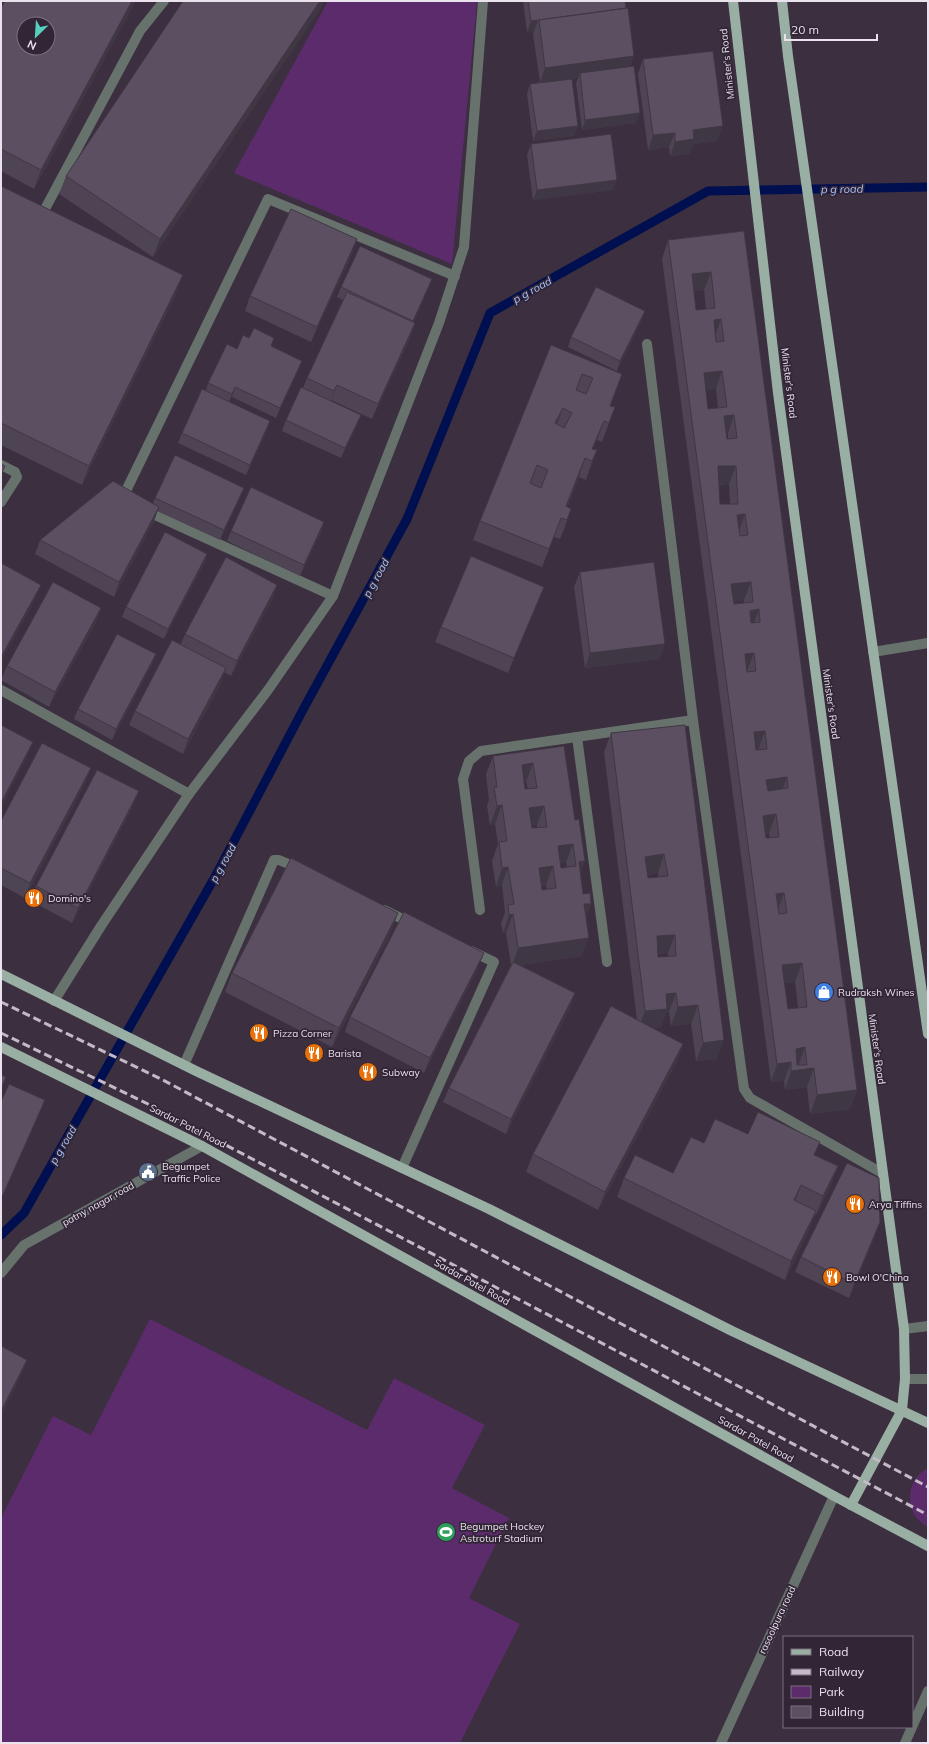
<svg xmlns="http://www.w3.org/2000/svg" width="929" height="1744" font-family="Mulish,sans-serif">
	<rect width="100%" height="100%" fill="#3b2f40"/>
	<g fill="#5c2b6c">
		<polygon points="328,1 477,2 452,264 234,173"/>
		<polygon points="150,1319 367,1430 394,1378 485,1425 452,1488 509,1518 469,1598 520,1624 460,1743 1,1743 1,1518 53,1416 91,1435"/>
		<path d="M928 1468V1527C903 1515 905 1479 928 1468Z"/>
	</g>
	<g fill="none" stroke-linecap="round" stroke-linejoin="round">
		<polyline stroke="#000f4f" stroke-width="9" points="1,1235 24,1213 216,875 305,706 407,519 490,313 708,191 928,187"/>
		<g stroke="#68726c" stroke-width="10">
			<polyline points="45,209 140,31 164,1"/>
			<polyline points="647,344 693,720 744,1089 750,1098 882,1173"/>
			<polyline points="1,465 15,472 17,477 1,502"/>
			<polyline points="124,500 122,499 268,199 455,276"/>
			<polyline points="144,510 333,596"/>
			<polyline points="873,652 928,643"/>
			<polyline points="1,690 189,794"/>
			<polyline points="577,737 607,962"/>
			<polyline points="384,910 413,924"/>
			<polyline points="480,910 463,779 469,761 481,751 693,720"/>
			<polyline points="54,1001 101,926 189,794 268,690 333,596 439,323 464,247 483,1"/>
			<polyline points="184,1065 274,860 279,860 300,869"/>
			<polyline points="402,1168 494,962 471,951"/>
			<polyline points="1,1273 24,1245 202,1146"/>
			<polyline points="904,1329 928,1326"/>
			<polyline points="905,1379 928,1379"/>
			<polyline points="721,1743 834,1496"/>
			<polyline points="905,1743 928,1691"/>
		</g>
		<g stroke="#9aafa3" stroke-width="10">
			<polyline points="733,1 778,393 904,1329 905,1379 902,1410 851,1505"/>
			<polyline points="782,1 788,56 928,1034"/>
			<polyline points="1,974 196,1071 489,1209 732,1331 928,1423"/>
			<polyline points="1,1047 202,1146 834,1496 928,1546"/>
		</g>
		<g stroke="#c3bac6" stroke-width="3" stroke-dasharray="8 4" stroke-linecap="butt">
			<polyline points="1,1002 161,1079 928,1487"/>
			<polyline points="1,1033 148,1104 928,1515"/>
		</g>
	</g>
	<g fill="#4e4453" fill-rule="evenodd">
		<polygon points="134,1 133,6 34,189 1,171 1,8"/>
		<polygon points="523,1 625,1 631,66 640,113 636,123 582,130 576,83 578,78 560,80 578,126 574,136 533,141 527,94 530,84 540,82 533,34 534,31 527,32"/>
		<polygon points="322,6 153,257 59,194 66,176"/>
		<polygon points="643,59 717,141 693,144 689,154 670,156 669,147 648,150 638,74"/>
		<polygon points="531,144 613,190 533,200 527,155"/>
		<polygon points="1,186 176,294 82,485 1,445"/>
		<path d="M744 231 857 1090 850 1109 810 1114 807 1087 785 1090 784 1081 771 1082 662 259 668 240ZM704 290 706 309 696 310 694 291ZM716 389 718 408 708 409 705 390ZM728 433V439H727L726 434ZM729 484 730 504H720L719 485ZM744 600V603L734 604 733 602ZM769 833 770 838H766L765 834ZM795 982 798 1008 788 1009 784 983Z"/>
		<polygon points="357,239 352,254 311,342 245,311 250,296"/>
		<polygon points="432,279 428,289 413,323 415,323 410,338 372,419 331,400 331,401 357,425 341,458 282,431 286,420 303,388 307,378 343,300 337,297 341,287"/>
		<polygon points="645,311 641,321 617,371 568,347 571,337"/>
		<polygon points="249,338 274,338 271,346 298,371 276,418 232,397 229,402 267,431 246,475 178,443 182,433 206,391 208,383 237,349"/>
		<polygon points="551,345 616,392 610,406 615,407 602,442 597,440 593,449 597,450 586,480 579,477 567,507 571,509 565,528 560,539 554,537 542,567 473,540 480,521"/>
		<polygon points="155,498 240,498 220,540 157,511 154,521 114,597 35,554 40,540 153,503"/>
		<polygon points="324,522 321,532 300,576 227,541 231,531"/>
		<polygon points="207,554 204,564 164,639 122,617 126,607"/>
		<polygon points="580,572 660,659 585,668 574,587"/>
		<polygon points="277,585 272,600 231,676 224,672 221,683 183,754 129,725 135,711 181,644 185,634"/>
		<polygon points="544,587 538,602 508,673 435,642 441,627"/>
		<polygon points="101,608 96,622 49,707 1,680 7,666"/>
		<polygon points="156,654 152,664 112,740 74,719 78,709"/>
		<path d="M685 725 717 1059 696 1061 691 1024 671 1026 669 1012H666L661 1027 653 1028 683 1044 676 1063 598 1210 526 1172 533 1154 637 1020 604 752 611 733ZM658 873V877L648 878 647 875ZM668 953V956L658 957V954Z"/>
		<path d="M564 746 583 894 591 904 586 917 582 956 520 965 575 993 570 1008 506 1134 443 1102 449 1088 511 965 506 933H503L501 924 505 912 502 885 496 887 492 861 498 844 495 824 490 825 487 806 489 800 486 774 493 756ZM524 782H526L528 789H525ZM532 825H537V828H532ZM566 862 567 868H561L560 863ZM546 885 547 890H542V886Z"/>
		<polygon points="91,768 85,783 25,898 1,885 1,821"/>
		<polygon points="133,806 72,923 31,901 36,886"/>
		<polygon points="391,932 332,1047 225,992 232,973"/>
		<polygon points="478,968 424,1073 345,1032 350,1017"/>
		<polygon points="748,1134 815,1155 838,1166 831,1185 816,1215 815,1214 809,1230 785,1280 617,1197 624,1178 673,1173 704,1143"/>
		<polygon points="875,1236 849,1298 795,1272 801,1257"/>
	</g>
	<g fill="#403744">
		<polygon points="132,1 134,1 133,6 34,189 41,170"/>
		<polygon points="320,1 324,1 322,6 153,257 160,239"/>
		<polygon points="531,21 538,21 534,31 527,32"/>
		<polygon points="634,56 629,71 580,73 578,78 540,83 545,68"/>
		<polygon points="640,113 636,123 582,130 585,120"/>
		<polygon points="578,126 574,136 533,141 537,131"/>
		<polygon points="723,126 717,141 693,144 689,154 670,156 675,142 693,130"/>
		<polygon points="675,133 669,147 648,150 653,135"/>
		<polygon points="617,180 613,190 533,200 537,190"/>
		<polygon points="357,239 352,254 311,342 317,327"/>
		<polygon points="711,272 704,290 685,292 692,274"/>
		<polygon points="183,275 176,294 82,485 89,466"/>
		<polygon points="432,279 428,289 410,331 413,321"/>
		<polygon points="645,311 641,321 617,371 620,361"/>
		<polygon points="721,319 714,338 714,320"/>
		<polygon points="415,323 410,338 372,419 378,404"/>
		<polygon points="302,361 298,371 276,418 280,408"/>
		<polygon points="722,371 716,389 697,391 704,373"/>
		<polygon points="622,374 616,392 603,424 610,406"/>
		<polygon points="337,385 331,400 329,406 334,391"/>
		<polygon points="235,387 232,397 228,404 232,394"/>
		<polygon points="563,408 556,427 555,423"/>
		<polygon points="361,415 357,425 341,458 345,448"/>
		<polygon points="734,415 728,433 717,435 724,416"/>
		<polygon points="270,421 267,431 246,475 250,465"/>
		<polygon points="604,421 597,440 589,460 592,449"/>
		<polygon points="597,450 590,469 586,480 592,461"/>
		<polygon points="585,458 579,477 562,518 566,506"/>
		<polygon points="718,466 736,466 729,484 711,485"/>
		<polygon points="244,488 240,498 220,540 224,530"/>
		<polygon points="159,507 154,521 114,597 119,582"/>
		<polygon points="571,509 565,528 560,539 567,520"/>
		<polygon points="745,514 738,533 737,515"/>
		<polygon points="324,522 321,532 300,576 304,565"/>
		<polygon points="207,554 204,564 164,639 168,629"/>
		<polygon points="751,582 744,600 724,603 731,584"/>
		<polygon points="41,585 35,600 1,662 1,657"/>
		<polygon points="277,585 272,600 231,676 237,661"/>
		<polygon points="544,587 538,602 508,673 514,658"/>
		<polygon points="101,608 96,622 49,707 55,692"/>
		<polygon points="759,609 752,628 743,629 750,611"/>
		<polygon points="665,644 660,659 585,668 590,653"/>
		<polygon points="754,653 747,671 738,673 745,654"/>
		<polygon points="156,654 152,664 112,740 116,729"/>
		<polygon points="226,668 221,683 183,754 188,739"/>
		<polygon points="765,731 758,750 748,751 754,732"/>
		<polygon points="33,742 27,757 1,808 1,803"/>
		<polygon points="533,763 526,782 515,783 522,765"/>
		<polygon points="91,768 85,783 25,898 30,883"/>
		<polygon points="787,777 780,796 760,798 766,780"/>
		<polygon points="139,791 133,806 72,923 78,908"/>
		<polygon points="502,805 495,824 490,825 497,806"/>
		<polygon points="544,806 537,825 522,827 529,808"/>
		<polygon points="776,814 769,833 756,835 763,816"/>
		<polygon points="573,844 566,862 551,865 558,846"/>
		<polygon points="664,854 658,873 638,876 645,857"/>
		<polygon points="585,861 578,880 579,862"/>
		<polygon points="553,866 546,885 532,887 539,868"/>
		<polygon points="508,867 502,885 496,887 502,868"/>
		<polygon points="784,893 777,911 776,894"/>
		<polygon points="584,904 591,904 584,922"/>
		<polygon points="398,913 391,932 332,1047 339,1028"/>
		<polygon points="513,914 506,933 503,933 509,915"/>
		<polygon points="675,935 668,953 650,955 657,936"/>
		<polygon points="589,938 582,956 512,966 518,948"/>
		<polygon points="484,953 478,968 424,1073 430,1058"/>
		<polygon points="802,963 795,982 775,984 782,965"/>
		<polygon points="575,993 570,1008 506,1134 511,1119"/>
		<polygon points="676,993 669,1012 666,1012 661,1027 638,1030 645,1011 666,994"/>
		<polygon points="698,1005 691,1024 671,1026 678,1007"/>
		<polygon points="724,1040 717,1059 696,1061 703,1043"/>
		<polygon points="683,1044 676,1063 598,1210 605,1192"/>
		<polygon points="805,1047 798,1066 791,1067 796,1049"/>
		<polygon points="791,1062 784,1081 771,1082 777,1064"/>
		<polygon points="814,1068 807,1087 785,1090 791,1071"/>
		<polygon points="857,1090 850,1109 810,1114 817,1095"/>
		<polygon points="45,1100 39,1115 1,1201 1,1199"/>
		<polygon points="838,1166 831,1185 816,1215 823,1196"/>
		<polygon points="801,1185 794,1204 794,1200"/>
		<polygon points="816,1211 809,1230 785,1280 791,1261"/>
		<polygon points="880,1222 875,1236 849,1298 854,1284"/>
		<polygon points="27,1360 22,1374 1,1416 1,1411"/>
	</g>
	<g fill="#5b4f61" stroke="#403744" fill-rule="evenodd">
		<path d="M5 1H132L41 170 1 149V8ZM24 24H48V48H24Z"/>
		<polygon points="183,1 320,1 160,239 66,176"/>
		<polygon points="528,1 625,1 626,8 539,20 531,21"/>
		<polygon points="628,8 634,56 545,68 539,20"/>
		<polygon points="713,51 723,126 693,130 694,139 675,142 675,133 653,135 643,59"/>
		<polygon points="634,66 640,113 585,120 580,73"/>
		<polygon points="572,79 578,126 537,131 530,84"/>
		<polygon points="611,134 617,180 537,190 531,144"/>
		<polygon points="1,186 183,275 89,466 1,423"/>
		<polygon points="291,209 357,239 317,327 250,296"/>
		<path d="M744 231 857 1090 817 1095 814 1068 791 1071V1062L777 1064 668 240ZM711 272 715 308 696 310 692 274ZM721 319 724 341 716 342 714 320ZM722 371 727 407 708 409 704 373ZM734 415 737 438 727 439 724 416ZM718 466H736L738 504H720ZM745 514 748 535 740 536 737 515ZM751 582 753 602 734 604 731 584ZM759 609 760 622 751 623 750 611ZM754 653 756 671 747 672 745 654ZM765 731 767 749 756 750 754 732ZM787 777 788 788 768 791 766 780ZM776 814 779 837 766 838 763 816ZM784 893 787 913 779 914 776 894ZM802 963 807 1007 788 1009 782 965ZM805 1047 807 1065H797L796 1049Z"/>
		<polygon points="360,246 432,279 413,321 341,287"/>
		<polygon points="596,287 645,311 620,361 571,337"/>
		<polygon points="347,292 415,323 378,404 337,385 334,391 307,378"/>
		<polygon points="254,328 274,338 271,346 302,361 280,408 235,387 232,394 208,383 227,344 237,349 243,335 249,338"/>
		<path d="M551 345 622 374 610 406 615 407 609 423 604 421 592 449 597 450 592 461 585 458 566 506 571 509 567 520 561 518 549 549 480 521ZM582 374 593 378 586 394 576 390ZM563 408 572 413 564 428 555 423ZM537 465 548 470 541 488 530 483Z"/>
		<polygon points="301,387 361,415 345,448 286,420"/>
		<polygon points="202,389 270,421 250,465 182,433"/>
		<polygon points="175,455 244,488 224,530 155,498"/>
		<polygon points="1,464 5,466 1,474"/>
		<polygon points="113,481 159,507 119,582 40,540"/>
		<polygon points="251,487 324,522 304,565 231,531"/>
		<polygon points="165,532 207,554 168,629 126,607"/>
		<polygon points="471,556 544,587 514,658 441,627"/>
		<polygon points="226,557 277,585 237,661 185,634"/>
		<polygon points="654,562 665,644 590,653 580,572"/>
		<polygon points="1,563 41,585 1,657"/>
		<polygon points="53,582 101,608 55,692 7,666"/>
		<polygon points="117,634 156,654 116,729 78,709"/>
		<polygon points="172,640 226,668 188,739 135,711"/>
		<polygon points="1,725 33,742 1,803"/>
		<path d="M685 725 724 1040 703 1043 698 1005 678 1007 676 993 666 994 667 1009 645 1011 611 733ZM664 854 668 876 648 878 645 857ZM675 935 676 956 658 957 657 936Z"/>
		<polygon points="42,743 91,768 30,883 1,868 1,821"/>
		<path d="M564 746 575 820 579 819 585 861 579 862 583 894 590 893 591 904H584L589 938 518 948 513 914 509 915 508 905 514 904 508 867 502 868 499 842 507 841 502 805 497 806 494 787H497L493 756ZM533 763 537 788 525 789 522 765ZM544 806 547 827 532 828 529 808ZM573 844 576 866 561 868 558 846ZM553 866 556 888 542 890 539 868Z"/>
		<polygon points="97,770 139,791 78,908 36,886"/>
		<polygon points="291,858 398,913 339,1028 232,973"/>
		<polygon points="404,912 484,953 430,1058 350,1017"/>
		<polygon points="513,962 575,993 511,1119 449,1088"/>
		<polygon points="611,1006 683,1044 605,1192 533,1154"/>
		<polygon points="1,1075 6,1077 1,1089"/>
		<polygon points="9,1084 45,1100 1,1199 1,1102"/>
		<polygon points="758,1112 820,1142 814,1155 838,1166 823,1196 801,1185 794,1200 816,1211 791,1261 624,1178 635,1155 673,1173 691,1137 704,1143 715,1119 748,1134"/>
		<polygon points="847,1163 879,1178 880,1222 854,1284 801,1257"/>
		<polygon points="1,1346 27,1360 1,1411"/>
	</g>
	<defs>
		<g id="restaurant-disc" transform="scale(1)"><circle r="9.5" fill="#e8710a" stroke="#312536"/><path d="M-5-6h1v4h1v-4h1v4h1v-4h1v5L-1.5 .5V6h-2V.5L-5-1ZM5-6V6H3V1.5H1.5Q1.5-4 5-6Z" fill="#fff"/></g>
		<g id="shop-disc" transform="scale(1)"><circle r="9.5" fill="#3f7fe0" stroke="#312536"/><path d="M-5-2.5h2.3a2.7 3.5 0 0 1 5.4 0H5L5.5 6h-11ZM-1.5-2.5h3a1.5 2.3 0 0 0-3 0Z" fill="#fff"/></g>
		<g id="civic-disc" transform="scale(1)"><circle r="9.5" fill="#5c6f8a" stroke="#312536"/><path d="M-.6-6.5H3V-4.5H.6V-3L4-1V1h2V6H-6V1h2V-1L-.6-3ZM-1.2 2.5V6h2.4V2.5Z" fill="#fff"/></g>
		<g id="stadium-disc" transform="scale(1)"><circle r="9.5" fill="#2e9e5b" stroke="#312536"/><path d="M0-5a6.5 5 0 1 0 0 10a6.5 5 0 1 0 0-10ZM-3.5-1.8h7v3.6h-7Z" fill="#fff"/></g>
	</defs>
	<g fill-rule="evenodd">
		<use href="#restaurant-disc" x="34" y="898"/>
		<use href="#shop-disc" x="824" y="992"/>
		<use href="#restaurant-disc" x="259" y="1033"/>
		<use href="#restaurant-disc" x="314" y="1053"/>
		<use href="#restaurant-disc" x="368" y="1072"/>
		<use href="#civic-disc" x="148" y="1172"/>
		<use href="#restaurant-disc" x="855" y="1204"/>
		<use href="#restaurant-disc" x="832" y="1277"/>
		<use href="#stadium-disc" x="446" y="1532"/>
	</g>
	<g text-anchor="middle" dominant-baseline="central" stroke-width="3.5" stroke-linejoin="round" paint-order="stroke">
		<g font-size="10" fill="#eae2ed" stroke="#312536">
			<text transform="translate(727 64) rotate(-96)">Minister's Road</text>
			<text transform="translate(789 383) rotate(83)">Minister's Road</text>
			<text transform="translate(831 704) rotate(82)">Minister's Road</text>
			<text transform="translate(877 1049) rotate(82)">Minister's Road</text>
			<text transform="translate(188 1126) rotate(27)">Sardar Patel Road</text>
			<text transform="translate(98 1204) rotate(-29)">patny nagar road</text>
			<text transform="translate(472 1282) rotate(29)">Sardar Patel Road</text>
			<text transform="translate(756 1439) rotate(29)">Sardar Patel Road</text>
			<text transform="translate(777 1620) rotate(-65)">rasoolpura road</text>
		</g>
		<g font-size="10" fill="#eae2ed" stroke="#312536" text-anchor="start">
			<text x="48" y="898">Domino's</text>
			<text x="838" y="992">Rudraksh Wines</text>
			<text x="273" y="1033">Pizza Corner</text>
			<text x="328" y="1053">Barista</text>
			<text x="382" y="1072">Subway</text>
			<text x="162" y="1166">Begumpet<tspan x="162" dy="12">Traffic Police</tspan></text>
			<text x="869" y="1204">Arya Tiffins</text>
			<text x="846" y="1277">Bowl O'China</text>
			<text x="460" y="1526">Begumpet Hockey<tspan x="460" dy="12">Astroturf Stadium</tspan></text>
		</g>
		<g font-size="11" font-style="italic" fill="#a4c2fc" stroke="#312536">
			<text transform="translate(842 189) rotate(-1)">p g road</text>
			<text transform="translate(532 290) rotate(-29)">p g road</text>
			<text transform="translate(376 578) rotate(-62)">p g road</text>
			<text transform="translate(223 863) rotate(-61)">p g road</text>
			<text transform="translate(63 1145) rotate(-60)">p g road</text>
		</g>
	</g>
	<rect width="929" height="1744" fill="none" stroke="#eae2ed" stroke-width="4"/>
	<rect x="783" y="1636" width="130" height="92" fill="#312536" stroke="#7b717f"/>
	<rect x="791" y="1649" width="20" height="6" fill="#9aafa3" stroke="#7b717f"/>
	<text x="819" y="1656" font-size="12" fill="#eae2ed">Road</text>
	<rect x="791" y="1669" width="20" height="6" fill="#c3bac6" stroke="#7b717f"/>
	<text x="819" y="1676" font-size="12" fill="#eae2ed">Railway</text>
	<rect x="791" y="1686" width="20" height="12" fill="#5c2b6c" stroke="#7b717f"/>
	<text x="819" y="1696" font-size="12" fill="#eae2ed">Park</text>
	<rect x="791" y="1706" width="20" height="12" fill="#5b4f61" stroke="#7b717f"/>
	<text x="819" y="1716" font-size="12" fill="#eae2ed">Building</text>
	<g transform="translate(36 36) rotate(205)"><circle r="19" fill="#312536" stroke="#7b717f"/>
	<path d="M0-3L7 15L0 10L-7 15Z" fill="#58cebf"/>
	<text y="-6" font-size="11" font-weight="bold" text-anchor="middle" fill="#eae2ed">N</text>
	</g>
	<path d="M785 34v6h92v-6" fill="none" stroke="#eae2ed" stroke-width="2"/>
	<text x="791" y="34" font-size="12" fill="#eae2ed" stroke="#312536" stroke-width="3" paint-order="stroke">20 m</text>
</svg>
